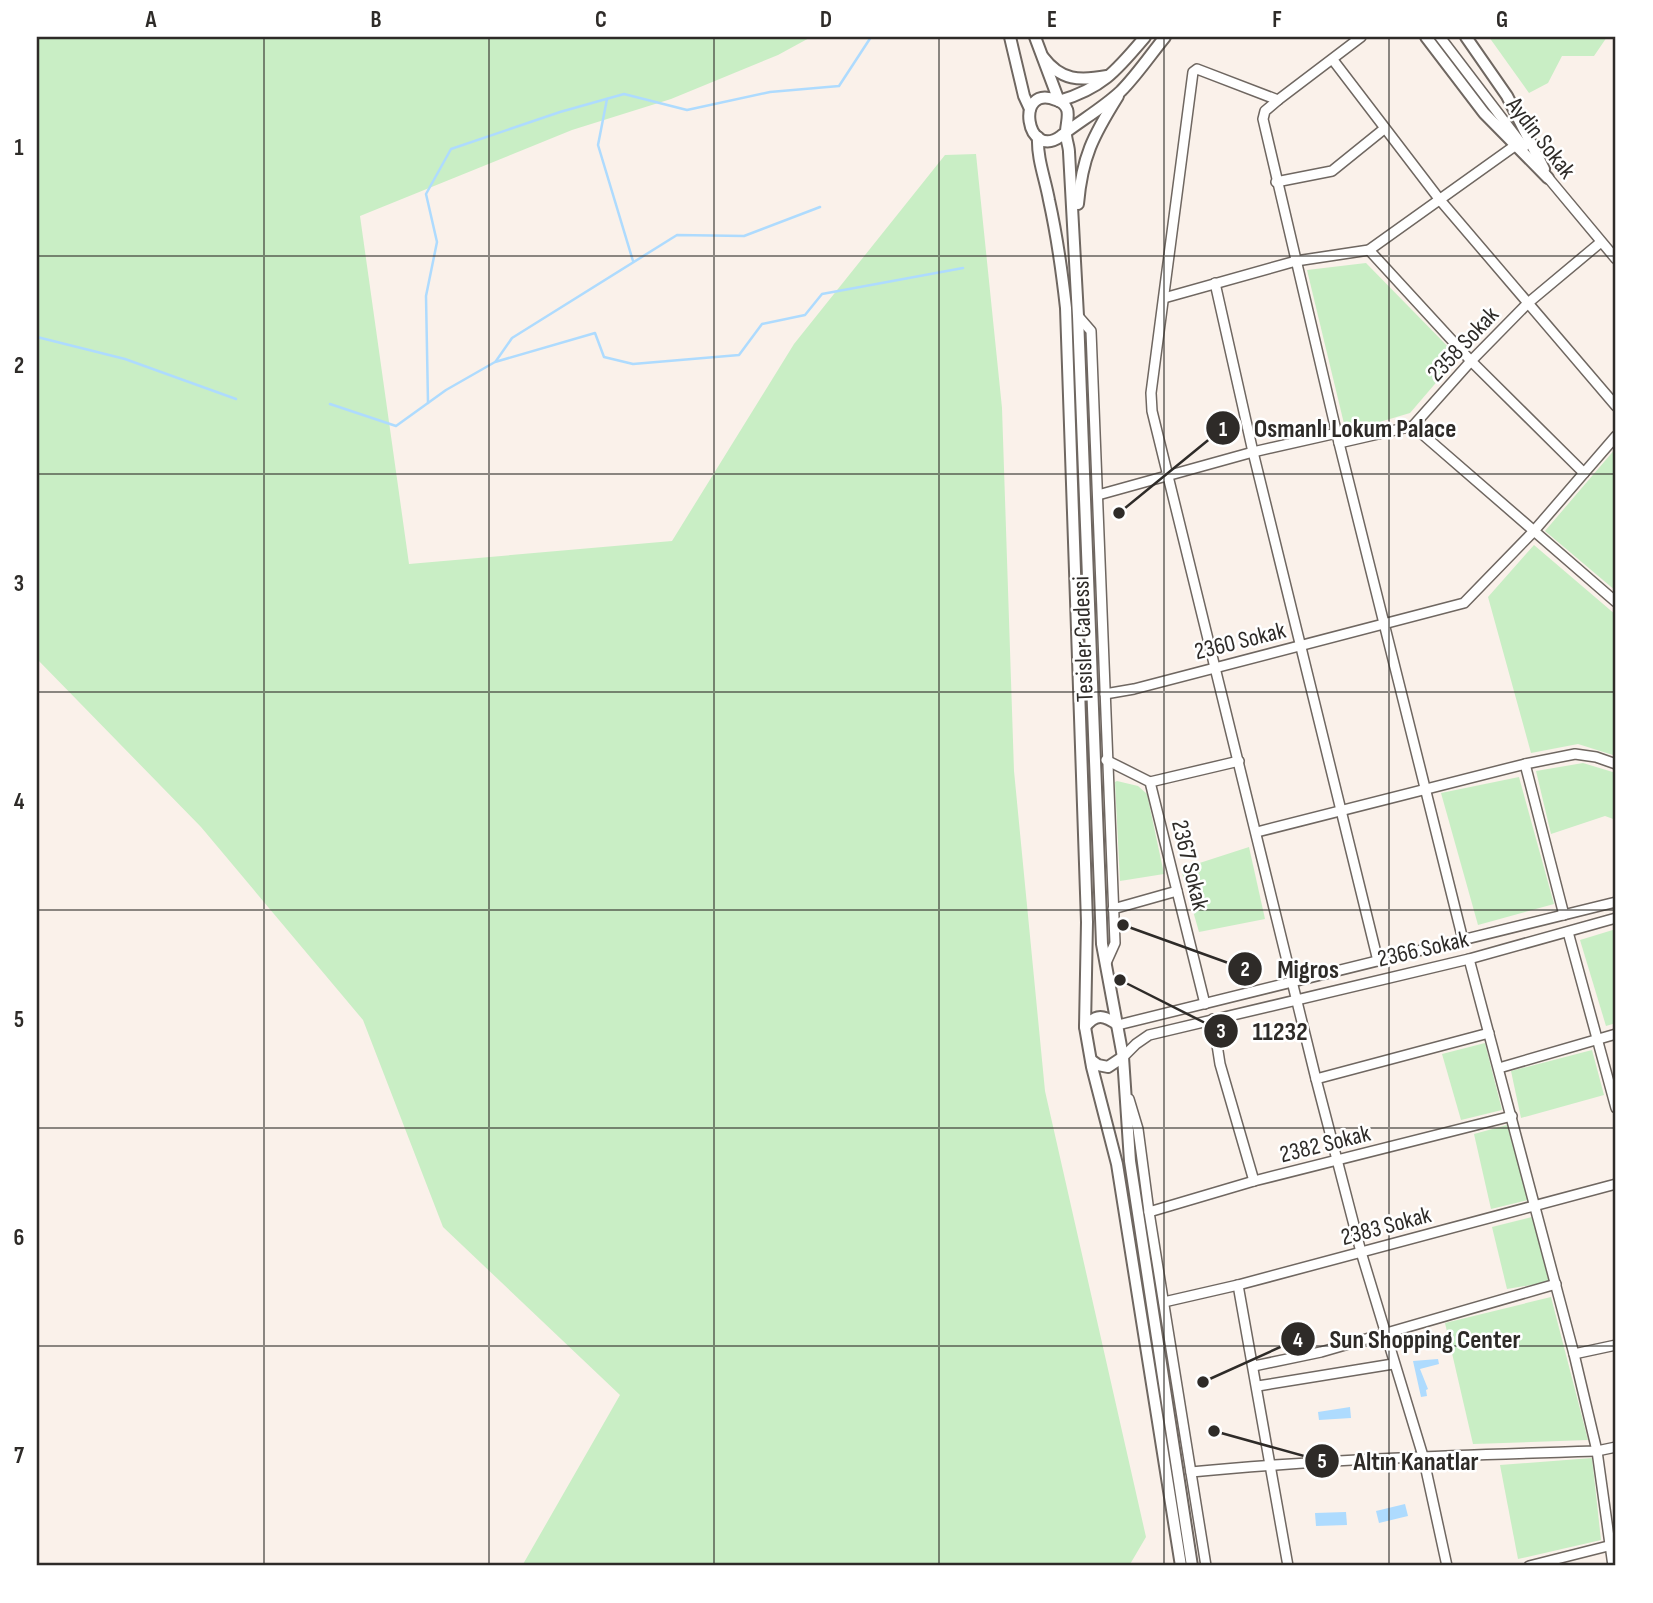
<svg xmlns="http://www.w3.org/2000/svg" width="1653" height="1603" font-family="'Sofia Sans Condensed',sans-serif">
	<rect width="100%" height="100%" fill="#faf1ea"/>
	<g fill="#c9eec5">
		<polygon points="37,37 811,37 778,55 671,99 572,130 360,216 409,564 672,541 794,344 945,155 976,154 1002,408 1014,771 1045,1091 1146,1537 1129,1566 522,1566 620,1395 443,1227 363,1020 201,827 37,659"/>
		<polygon points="1489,37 1607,37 1594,56 1562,56 1548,83 1529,93"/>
		<polygon points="1366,263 1458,357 1410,413 1346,432 1307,270"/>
		<polygon points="1616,448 1616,591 1545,531"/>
		<polygon points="1534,545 1616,615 1616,756 1578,744 1531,753 1488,597"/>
		<polygon points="1583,763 1616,773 1616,820 1605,816 1551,834 1536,771"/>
		<polygon points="1519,777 1554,904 1478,925 1441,793"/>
		<polygon points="1117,781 1138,786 1147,794 1164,874 1120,881 1115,782"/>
		<polygon points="1249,847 1265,919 1199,932 1181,869"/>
		<polygon points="1616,929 1616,1023 1606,1026 1580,940"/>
		<polygon points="1485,1043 1502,1110 1461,1120 1442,1054"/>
		<polygon points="1592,1050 1604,1095 1521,1118 1511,1071"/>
		<polygon points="1507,1125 1528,1200 1491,1209 1474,1134"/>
		<polygon points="1532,1217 1549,1282 1507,1289 1492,1227"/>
		<polygon points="1551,1297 1588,1440 1473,1444 1445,1323"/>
		<polygon points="1592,1458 1601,1540 1518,1559 1500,1465"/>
	</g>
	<g fill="#aedbfe">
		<polygon points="1438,1359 1439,1364 1420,1369 1428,1389 1426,1390 1427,1396 1421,1397 1413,1361"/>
		<polygon points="1350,1407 1351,1418 1319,1420 1318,1412"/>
		<polygon points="1405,1504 1408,1516 1379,1523 1376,1511"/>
		<polygon points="1346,1512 1347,1525 1316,1526 1315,1513"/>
	</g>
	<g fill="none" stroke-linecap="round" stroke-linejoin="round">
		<g stroke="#aedbfe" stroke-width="2.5">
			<polyline points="607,99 598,145 633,261"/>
			<polyline points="37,337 125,359 236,399"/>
			<polyline points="496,361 512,338 677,235 744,236 820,207"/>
			<polyline points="428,403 426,296 437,242 426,194 451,149 560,112 624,94 687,110 770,92 839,86 871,37"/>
			<polyline points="330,404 396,426 446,390 495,362 595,333 604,357 633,364 739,355 762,324 805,315 822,294 963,268"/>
		</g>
		<g stroke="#6f6761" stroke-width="12">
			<g id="minor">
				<polyline points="1361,37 1278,100 1265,111 1263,119 1339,443 1463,940"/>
				<polyline points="1440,37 1524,147"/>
				<polyline points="1333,60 1440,200 1616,406"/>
				<polyline points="1278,100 1197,69 1193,72 1151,393 1152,411 1316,1079 1361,1252 1423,1456 1447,1566"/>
				<polyline points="1545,174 1616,259"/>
				<polyline points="1276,182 1332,171 1384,129"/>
				<polyline points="1369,250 1471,361 1584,473"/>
				<polyline points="1215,283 1253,452 1378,961"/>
				<polyline points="1164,298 1296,261 1369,250 1516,145"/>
				<polyline points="1078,316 1091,331 1115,943 1106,963"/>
				<polyline points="1413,426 1616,602"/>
				<polyline points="1339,443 1413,426 1471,361 1528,303 1601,242"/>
				<polyline points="1098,495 1253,452 1337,433"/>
				<polyline points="1105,694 1134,689 1464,603 1533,532 1616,436"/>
				<polyline points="1106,760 1150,782 1205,1004"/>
				<polyline points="1525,764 1564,915"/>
				<polyline points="1150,782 1239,761"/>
				<polyline points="1257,832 1525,764 1575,754 1596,757 1616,764"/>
				<polyline points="1113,909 1177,891"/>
				<polyline points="1568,932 1616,1108"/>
				<polyline points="1469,959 1574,1354 1597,1451 1613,1566"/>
				<polyline points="1213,1019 1220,1064 1254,1181"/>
				<polyline points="1118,1025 1616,902"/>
				<polyline points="1123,1057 1136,1044 1149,1035 1469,959 1616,918"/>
				<polyline points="1499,1068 1616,1034"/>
				<polyline points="1316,1079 1489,1033"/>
				<polyline points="1129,1099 1138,1129 1149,1212 1206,1566"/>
				<polyline points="1149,1212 1254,1181 1512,1116"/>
				<polyline points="1238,1285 1288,1566"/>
				<polyline points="1164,1302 1238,1285 1616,1184"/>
				<polyline points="1574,1354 1616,1345"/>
				<polyline points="1254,1366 1321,1352 1556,1284"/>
				<polyline points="1258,1386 1393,1364"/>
				<path d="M1191 1472C1326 1459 1461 1455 1597 1451L1616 1447"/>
				<polyline points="1529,1566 1616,1544"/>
			</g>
		</g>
		<g stroke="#6f6761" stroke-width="14">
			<g id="major">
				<polyline points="1010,37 1024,96 1030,109"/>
				<polyline points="1035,37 1059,101"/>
				<path d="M1165 37C1151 54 1137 75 1121 91 1103 108 1080 121 1061 136 1026 162 1014 83 1056 100 1073 106 1067 118 1066 131 1065 137 1069 146 1069 152L1078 316 1102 944 1123 1057 1130 1161 1192 1566"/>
				<polyline points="1426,37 1484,113 1548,178"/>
				<polyline points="1466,37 1507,96 1544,169"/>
				<path d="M1043 57C1061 81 1080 81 1107 76"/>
				<path d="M1059 101C1103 88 1117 70 1145 37"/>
				<path d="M1038 137C1037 159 1045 178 1049 200 1057 236 1062 272 1066 308L1087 922 1085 1027 1092 1067 1117 1164 1181 1566"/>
				<path d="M1078 204C1082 157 1093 136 1118 96"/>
				<path d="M1085 1027C1096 1013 1104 1015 1118 1025"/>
				<polyline points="1091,1060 1098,1065 1108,1067 1123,1057"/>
			</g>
		</g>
		<use href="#minor" stroke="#fff" stroke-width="9"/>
		<use href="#major" stroke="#fff" stroke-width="10"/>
	</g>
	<path fill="none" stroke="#2e2b28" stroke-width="2" stroke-opacity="0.55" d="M264 37V1566M489 37V1566M714 37V1566M939 37V1566M1164 37V1566M1389 37V1566M37 256H1616M37 474H1616M37 692H1616M37 910H1616M37 1128H1616M37 1346H1616"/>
	<g text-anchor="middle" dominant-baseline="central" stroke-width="5" stroke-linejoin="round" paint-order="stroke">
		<g font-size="24" fill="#2e2b28" stroke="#fff">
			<text transform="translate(1541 138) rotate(52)">Aydin Sokak</text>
			<text transform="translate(1463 344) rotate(-47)">2358 Sokak</text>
			<text transform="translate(1083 639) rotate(-92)">Tesisler Cadessi</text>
			<text transform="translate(1240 641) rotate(-14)">2360 Sokak</text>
			<text transform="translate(1190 865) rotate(76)">2367 Sokak</text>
			<text transform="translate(1423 949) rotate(-13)">2366 Sokak</text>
			<text transform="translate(1325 1144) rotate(-14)">2382 Sokak</text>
			<text transform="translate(1386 1226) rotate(-15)">2383 Sokak</text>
		</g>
	</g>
	<path fill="none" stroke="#2e2b28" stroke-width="2.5" d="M1119 513L1223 428M1123 925L1245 969M1120 980L1221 1031M1203 1382L1298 1339M1214 1431L1322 1461"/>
	<g fill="#2e2b28" stroke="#fff" stroke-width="2.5">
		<circle cx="1119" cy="513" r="7"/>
		<circle cx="1123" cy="925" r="7"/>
		<circle cx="1120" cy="980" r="7"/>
		<circle cx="1203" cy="1382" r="7"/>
		<circle cx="1214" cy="1431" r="7"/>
		<circle cx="1223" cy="428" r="18"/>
		<circle cx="1245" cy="969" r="18"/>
		<circle cx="1221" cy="1031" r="18"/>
		<circle cx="1298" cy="1339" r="18"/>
		<circle cx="1322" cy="1461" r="18"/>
	</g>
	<g font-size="21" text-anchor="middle" font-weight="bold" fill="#fff">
		<text x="1223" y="436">1</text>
		<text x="1245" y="976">2</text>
		<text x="1221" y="1038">3</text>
		<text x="1298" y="1347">4</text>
		<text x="1322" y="1468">5</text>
	</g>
	<g font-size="26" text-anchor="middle" font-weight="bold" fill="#2e2b28" stroke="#fff" stroke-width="5" stroke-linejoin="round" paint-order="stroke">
		<text x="1355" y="437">Osmanlı Lokum Palace</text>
		<text x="1308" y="978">Migros</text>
		<text x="1280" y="1040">11232</text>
		<text x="1425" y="1348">Sun Shopping Center</text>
		<text x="1416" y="1470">Altın Kanatlar</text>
	</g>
	<rect width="1653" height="1603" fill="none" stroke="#ffffff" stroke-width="77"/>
	<rect x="38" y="38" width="1576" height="1526" fill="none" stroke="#2e2b28" stroke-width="2.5"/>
	<g font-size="23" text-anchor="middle" font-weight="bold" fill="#2e2b28">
		<text x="151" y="27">A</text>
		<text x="376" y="27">B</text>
		<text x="601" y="27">C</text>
		<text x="826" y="27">D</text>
		<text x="1052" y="27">E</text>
		<text x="1277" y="27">F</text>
		<text x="1502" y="27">G</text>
		<text x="19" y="155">1</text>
		<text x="19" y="373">2</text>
		<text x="19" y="591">3</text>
		<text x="19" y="809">4</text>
		<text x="19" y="1027">5</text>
		<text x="19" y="1245">6</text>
		<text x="19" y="1463">7</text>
	</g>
</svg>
